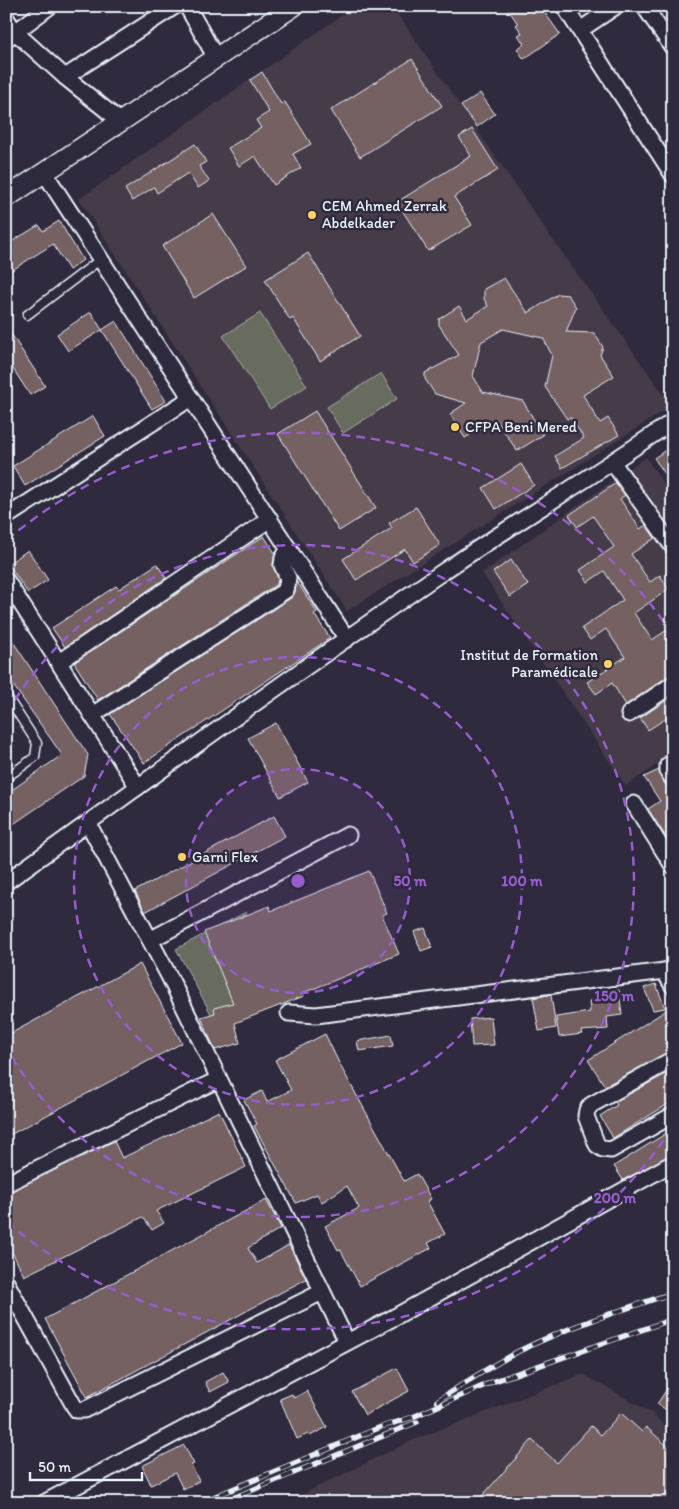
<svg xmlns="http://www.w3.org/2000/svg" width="679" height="1509" font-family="Itim,sans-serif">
	<rect width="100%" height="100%" fill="#2f2a3d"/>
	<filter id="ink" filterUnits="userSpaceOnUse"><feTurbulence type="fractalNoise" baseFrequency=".02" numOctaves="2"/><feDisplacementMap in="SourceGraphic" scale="10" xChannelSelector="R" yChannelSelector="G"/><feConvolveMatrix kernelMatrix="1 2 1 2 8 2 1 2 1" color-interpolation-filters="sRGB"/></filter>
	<g filter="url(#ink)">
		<g fill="#443a48">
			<polygon points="355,6 392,6 546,230 672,406 347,611 79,199"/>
			<polygon points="646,457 673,498 673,754 626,786 482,573"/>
			<polygon points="583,1374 652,1413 673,1435 673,1503 284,1503 411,1441"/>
		</g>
		<g fill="#676c5f" stroke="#a8aeac">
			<polygon points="260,313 307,386 270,409 223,336"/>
			<polygon points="381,373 397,399 343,433 327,407"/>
			<polygon points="246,912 287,988 217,1025 176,949"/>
		</g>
		<g fill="#756162" stroke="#e8f1f8">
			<polygon points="506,6 540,6 560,34 524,59 517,49 524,44 518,35 522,33 516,25 518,24"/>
			<polygon points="412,59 442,106 360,157 331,110"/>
			<polygon points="262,72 281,104 285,102 311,144 293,154 301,168 274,185 255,156 239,166 228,148 261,128 256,120 269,112 250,80"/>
			<polygon points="480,93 495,114 477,127 461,106"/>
			<polygon points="472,129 498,170 454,197 472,225 428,251 397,202 471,156 459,137"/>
			<polygon points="195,144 206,162 199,166 209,181 198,188 188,173 157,193 154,187 132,201 125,189"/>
			<polygon points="213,214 246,266 194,298 162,246"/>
			<polygon points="59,221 83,260 69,270 53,244 6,274 6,245 39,225 43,231"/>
			<polygon points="308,253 360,336 320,361 293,318 290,320 265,280"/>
			<polygon points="504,278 528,313 558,294 568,295 576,307 566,332 594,333 603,347 600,355 614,376 583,395 600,423 608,418 619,435 562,468 555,456 584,438 570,417 567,419 545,387 552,355 543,338 503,329 481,342 473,376 483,392 523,401 543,435 517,451 496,419 465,438 450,414 466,403 435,394 425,379 425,373 459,355 439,325 439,319 459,306 467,319 488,306 484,299 484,289"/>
			<polygon points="91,312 102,330 68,351 57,334"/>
			<polygon points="116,321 166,401 152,409 102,330"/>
			<polygon points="6,326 45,386 30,395 6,358"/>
			<polygon points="315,411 376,508 339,531 278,434"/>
			<polygon points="93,416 105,436 25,486 13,466"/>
			<polygon points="673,445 673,485 654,458"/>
			<polygon points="521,464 534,485 496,509 483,488"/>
			<polygon points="616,483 625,495 620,499 640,529 646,525 655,538 631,554 650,582 660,575 669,589 634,613 652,640 667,630 673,639 673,675 668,676 626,705 612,683 596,694 587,682 625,657 606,629 590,640 582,628 623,600 604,571 588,582 580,570 614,547 593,516 577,527 569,515"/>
			<polygon points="416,507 440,545 413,562 405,549 356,580 343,559 392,528 389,523"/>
			<polygon points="264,536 275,553 273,564 278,579 277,584 98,700 75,664 75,662"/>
			<polygon points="28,550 48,580 28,593 8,564"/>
			<polygon points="511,560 528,585 510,597 493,572"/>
			<polygon points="157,564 166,578 65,647 52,628 116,586 119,589"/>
			<polygon points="297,582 317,612 314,614 330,638 144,763 110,714 291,598 295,592"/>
			<polygon points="6,631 88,755 84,776 6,829 6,794 62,755 6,675"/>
			<polygon points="673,696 673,714 648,730 640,718"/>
			<polygon points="276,723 308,782 280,797 248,738"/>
			<polygon points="659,770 660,777 665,784 673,788 673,848 648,809 660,801 644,777"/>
			<polygon points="274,816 285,836 145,912 135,891"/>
			<polygon points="369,871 387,913 382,915 399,954 303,993 304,996 235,1023 240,1043 215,1050 201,1017 215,1013 214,1008 233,1003 204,932 269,906 271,911"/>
			<polygon points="425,928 432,947 421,951 414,932"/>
			<polygon points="140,964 182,1043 6,1137 6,1036"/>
			<polygon points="656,984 665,1008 653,1010 644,988"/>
			<polygon points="619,990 622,1015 607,1017 608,1029 581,1031 582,1034 559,1037 556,1017 590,1012 589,1001 608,999 607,992"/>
			<polygon points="548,995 551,995 556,1028 539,1031 533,998"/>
			<polygon points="673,1006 673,1050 605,1086 588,1060"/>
			<polygon points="491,1017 494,1045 472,1046 470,1019"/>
			<polygon points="325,1034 341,1067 404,1181 417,1174 431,1199 427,1201 445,1234 428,1243 431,1248 360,1286 340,1249 338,1250 325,1226 359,1208 347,1186 322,1202 317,1194 296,1203 254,1126 257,1124 244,1100 262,1091 267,1102 291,1090 275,1060"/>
			<polygon points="391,1035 393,1046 359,1051 357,1041"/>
			<polygon points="673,1070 673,1101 613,1138 600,1116 617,1105 615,1102"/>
			<polygon points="219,1111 246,1167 156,1211 164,1223 152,1230 143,1217 24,1276 6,1240 6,1193 114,1141 122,1158"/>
			<polygon points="673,1129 673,1154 623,1180 614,1166"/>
			<polygon points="266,1200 281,1228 248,1248 257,1263 289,1245 306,1279 87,1397 45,1319"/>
			<polygon points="397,1368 409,1391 365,1415 352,1392"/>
			<polygon points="223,1372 229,1382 210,1392 205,1382"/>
			<polygon points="673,1380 673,1414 657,1404"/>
			<polygon points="307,1391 327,1427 310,1436 308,1434 297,1439 280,1399 292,1394 294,1398"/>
			<polygon points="621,1413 642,1432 646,1427 673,1451 673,1503 476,1503 532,1440 557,1463 591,1426 601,1435"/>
			<polygon points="184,1445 194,1464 191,1465 199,1481 183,1489 175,1473 151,1485 142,1466"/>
		</g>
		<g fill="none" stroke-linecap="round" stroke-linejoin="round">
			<g stroke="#e8f1f8" stroke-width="11">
				<g id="service">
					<polyline points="27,315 101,259"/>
					<polyline points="6,695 37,743 35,757 6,778"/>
				</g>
			</g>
			<g stroke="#e8f1f8" stroke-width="19">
				<g id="minor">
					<polyline points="187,6 216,58"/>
					<polyline points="564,6 673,175"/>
					<polyline points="644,6 673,48"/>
					<polyline points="6,18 15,32 65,77 120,121"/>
					<polyline points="580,30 616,6"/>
					<polyline points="6,39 50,6"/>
					<polyline points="65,77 175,6"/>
					<polyline points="44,172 347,639"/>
					<polyline points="613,463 673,547"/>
					<polyline points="6,517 191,398"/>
					<polyline points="6,580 138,787"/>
					<polyline points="59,662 270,519"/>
					<polyline points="629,714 673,684"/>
					<polyline points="92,715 286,590 288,578 282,565 283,558 289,549"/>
					<polyline points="668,765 668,772 673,779"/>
					<polyline points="634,804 673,866"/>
					<polyline points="88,823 169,976 347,1342"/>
					<path d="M6 882C150 778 294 674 441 573 518 521 597 474 673 421"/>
					<polyline points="150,940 348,835"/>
					<polyline points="664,971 673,986"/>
					<polyline points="289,1013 316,1015 673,970"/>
					<polyline points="673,1059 591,1105 587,1110 586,1116 597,1145 603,1149 611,1150 673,1115"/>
					<polyline points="6,1184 219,1079"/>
					<polyline points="6,1282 74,1406 77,1410 84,1410 322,1292"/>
					<polyline points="44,1503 391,1319 673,1163"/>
				</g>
			</g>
			<g stroke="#e8f1f8" stroke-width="22">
				<polyline id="tertiary" points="6,198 294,6"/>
			</g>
			<use href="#service" stroke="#2f2a3d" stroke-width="8"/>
			<use href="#minor" stroke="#2f2a3d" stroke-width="15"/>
			<use href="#tertiary" stroke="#2f2a3d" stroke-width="19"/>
			<g stroke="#e8f1f8" stroke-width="5.5">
				<g id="rail">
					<path d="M437 1401C464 1383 491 1366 519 1351 568 1327 621 1310 673 1293"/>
					<polyline points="199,1503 381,1427 413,1417 492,1382 673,1319"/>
					<polyline points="221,1503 417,1422"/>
				</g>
			</g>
			<use href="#rail" stroke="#2f2a3d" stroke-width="4" stroke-dasharray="11" stroke-linecap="butt"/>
		</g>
	</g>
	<circle cx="298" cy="881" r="112" fill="#965dcd" fill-opacity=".12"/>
	<g fill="none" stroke="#965dcd" stroke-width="2.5" stroke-dasharray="9 6">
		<circle cx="298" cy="881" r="112"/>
		<circle cx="298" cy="881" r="224"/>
		<path d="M7 713A336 336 0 1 1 7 1049"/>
		<path d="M672 1128A448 448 0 0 1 7 1222M7 540A448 448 0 0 1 672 634"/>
	</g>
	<g fill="#ffd166" stroke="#2f2a3d" stroke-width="2">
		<circle cx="312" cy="215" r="5"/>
		<circle cx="455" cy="427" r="5"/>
		<circle cx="608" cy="664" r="5"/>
		<circle cx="182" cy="857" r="5"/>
	</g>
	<g text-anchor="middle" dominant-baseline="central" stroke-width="5" stroke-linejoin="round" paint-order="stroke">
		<g font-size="15" fill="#e8f1f8" stroke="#2f2a3d" text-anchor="start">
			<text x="322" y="206">CEM Ahmed Zerrak<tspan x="322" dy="17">Abdelkader</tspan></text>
			<text x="465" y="427">CFPA Beni Mered</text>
			<text x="598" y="655" text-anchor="end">Institut de Formation<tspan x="598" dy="17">Paramédicale</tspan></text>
			<text x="192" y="857">Garni Flex</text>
		</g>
	</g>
	<circle cx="298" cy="881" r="8" fill="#965dcd" stroke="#2f2a3d" stroke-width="2.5"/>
	<g font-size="15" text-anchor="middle" font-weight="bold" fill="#965dcd" stroke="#2f2a3d" stroke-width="5" stroke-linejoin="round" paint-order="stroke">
		<text x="410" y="886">50 m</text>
		<text x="522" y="886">100 m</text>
		<text x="614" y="1001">150 m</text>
		<text x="615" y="1203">200 m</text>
	</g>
	<rect width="679" height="1509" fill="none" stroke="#2f2a3d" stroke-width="25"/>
	<rect x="12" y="12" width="654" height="1484" fill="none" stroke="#e8f1f8" stroke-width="2" filter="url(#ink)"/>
	<path d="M30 1472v8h112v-8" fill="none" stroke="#e8f1f8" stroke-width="2.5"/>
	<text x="38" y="1472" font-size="15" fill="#e8f1f8" stroke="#2f2a3d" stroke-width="4" paint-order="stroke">50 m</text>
</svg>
